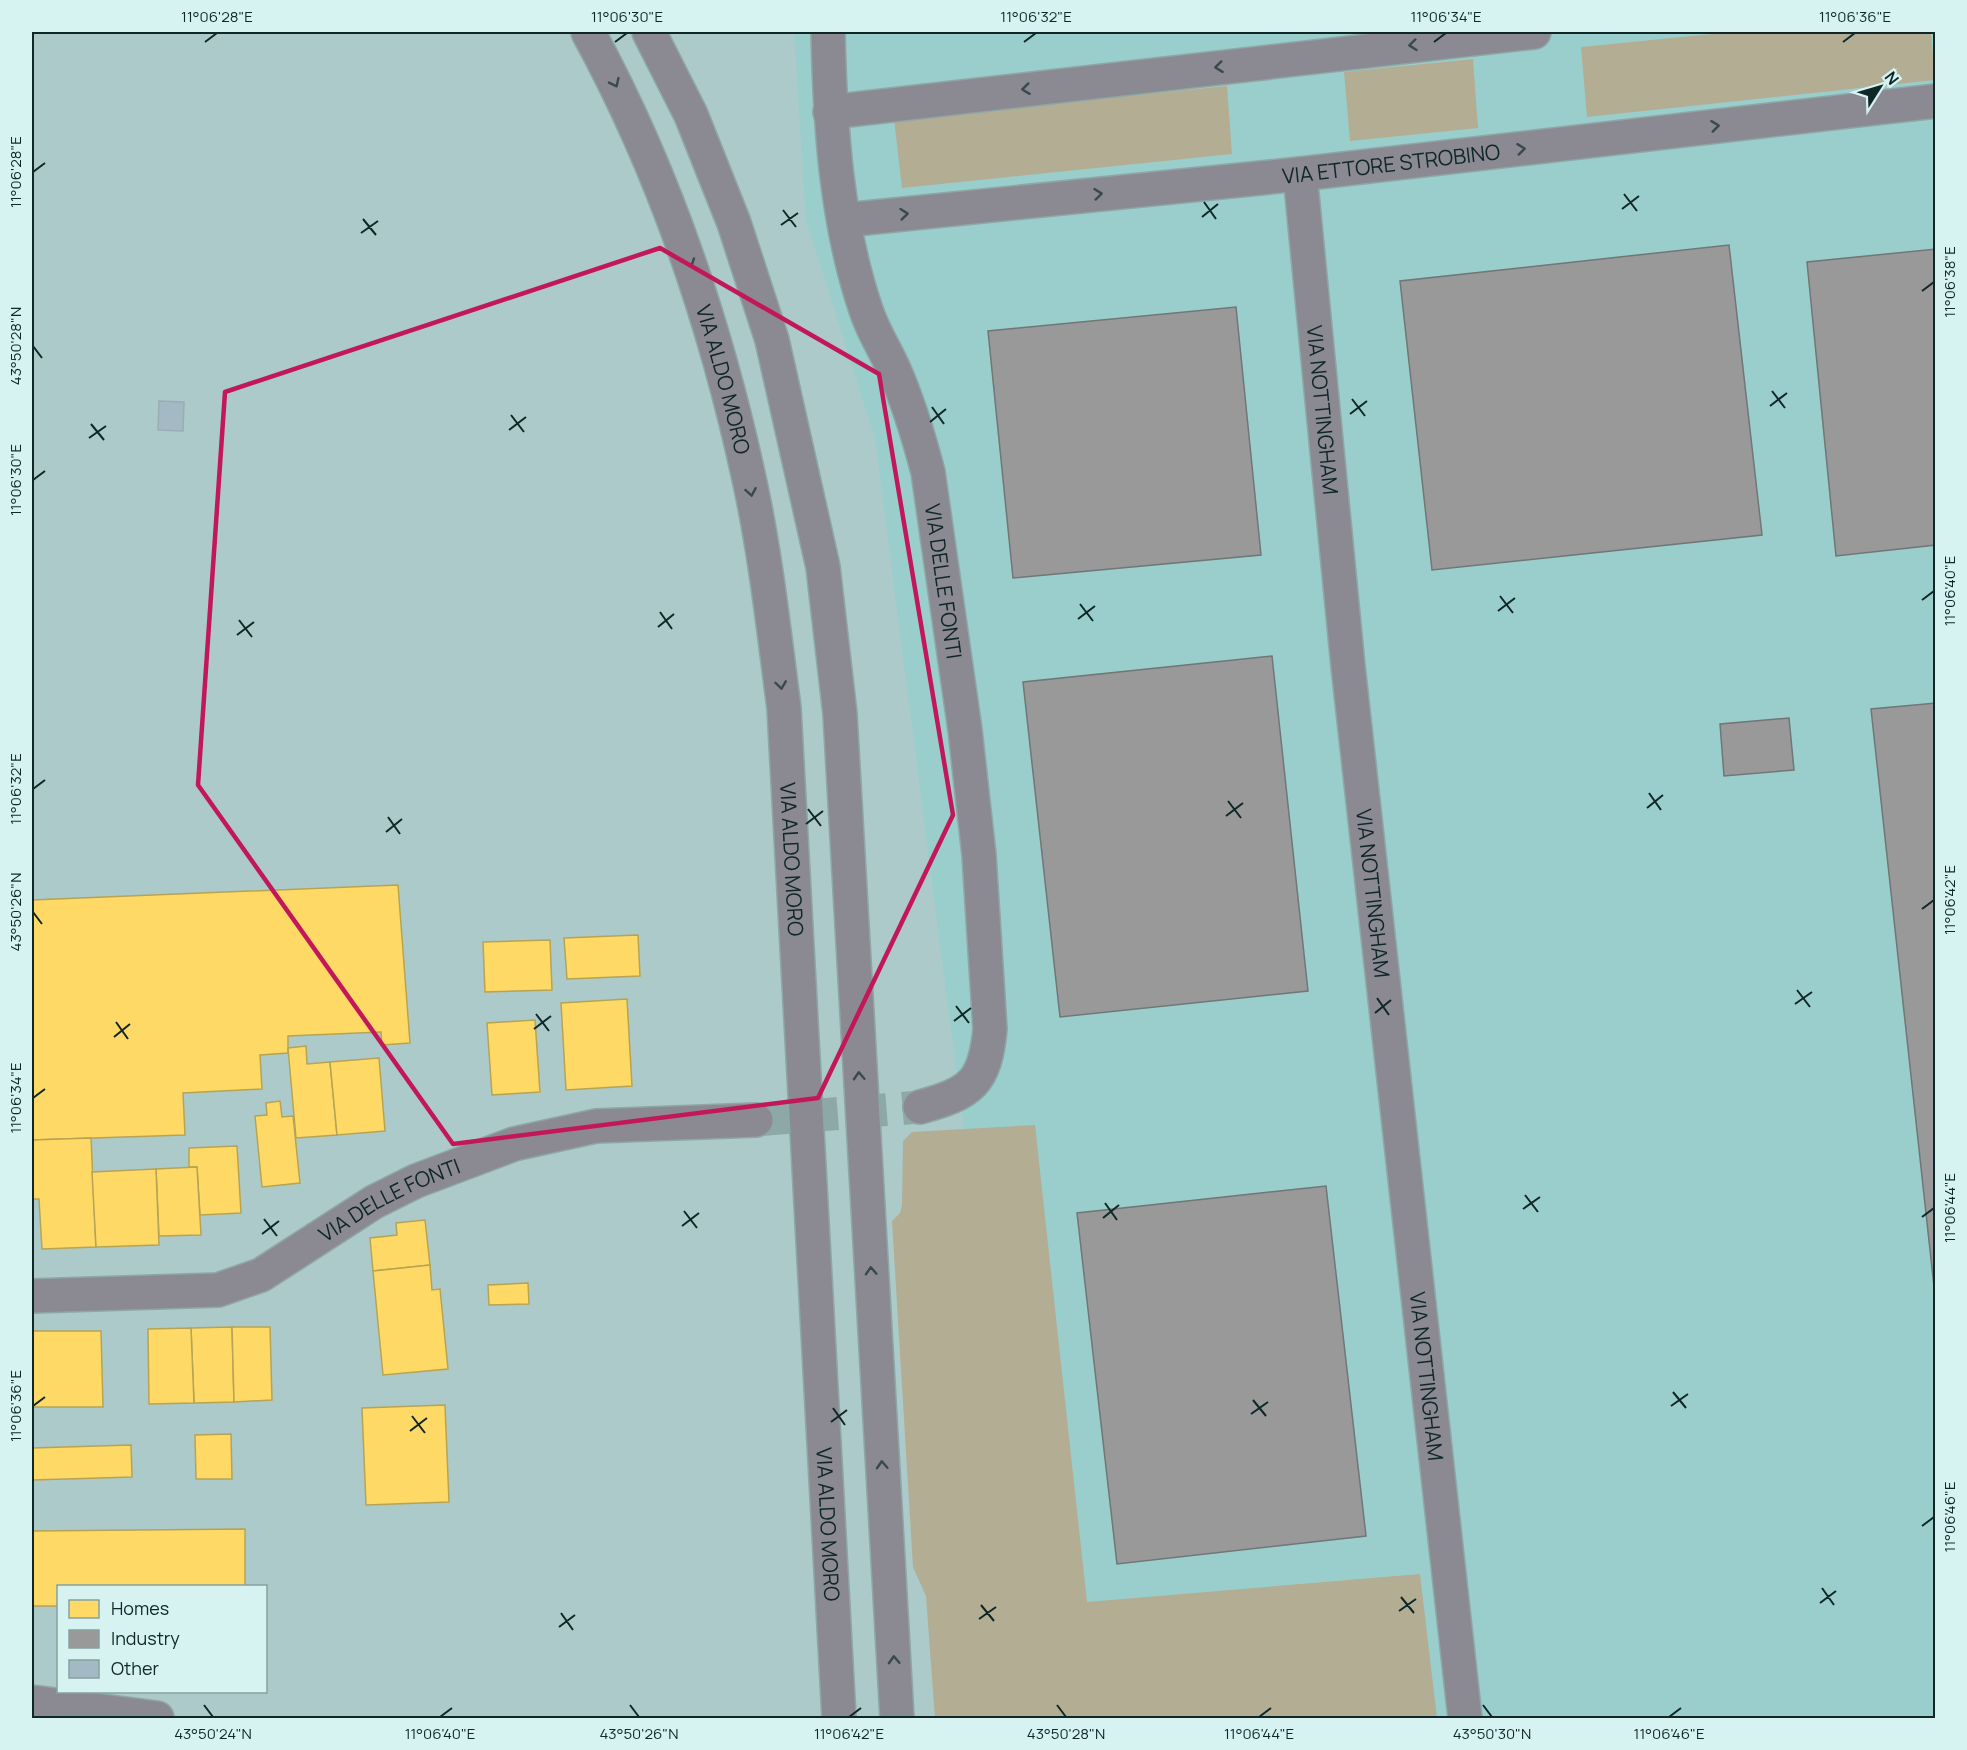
<svg xmlns="http://www.w3.org/2000/svg" width="1967" height="1750" font-family="Manrope,sans-serif">
	<rect width="100%" height="100%" fill="#abcac9"/>
	<polygon fill="#9acecc" points="794,32 1935,32 1935,1718 1335,1718 1029,1637 875,438 806,220"/>
	<g fill="#b3ad93">
		<polygon points="1732,32 1931,32 1935,80 1587,117 1581,47"/>
		<polygon points="1473,59 1478,128 1350,141 1344,72"/>
		<polygon points="1227,86 1232,154 902,188 894,119"/>
		<polygon points="1035,1125 1087,1602 1420,1574 1437,1718 935,1718 926,1596 913,1567 892,1221 900,1213 902,1205 903,1141 912,1132"/>
	</g>
	<g fill="#ffd966" stroke="#b7a453" stroke-width="1.5">
		<polygon points="398,885 410,1043 382,1045 381,1032 288,1036 288,1053 260,1055 262,1089 183,1093 185,1135 32,1140 32,900"/>
		<polygon points="638,935 640,976 567,979 564,938"/>
		<polygon points="550,940 552,990 485,992 483,942"/>
		<polygon points="627,999 632,1086 566,1090 561,1003"/>
		<polygon points="535,1020 540,1092 492,1095 487,1023"/>
		<polygon points="306,1046 307,1064 330,1062 337,1135 296,1138 288,1048"/>
		<polygon points="379,1058 385,1131 337,1135 330,1062"/>
		<polygon points="280,1101 282,1117 293,1116 300,1183 262,1187 255,1116 267,1115 266,1103"/>
		<polygon points="91,1138 96,1247 42,1249 39,1199 32,1199 32,1140"/>
		<polygon points="237,1146 241,1213 200,1215 197,1167 189,1167 189,1148"/>
		<polygon points="197,1167 201,1235 159,1236 156,1169"/>
		<polygon points="156,1169 159,1245 96,1247 92,1172"/>
		<polygon points="425,1220 430,1265 373,1271 370,1238 397,1235 396,1223"/>
		<polygon points="430,1265 432,1290 440,1289 448,1369 383,1375 373,1271"/>
		<polygon points="528,1283 529,1304 489,1305 488,1285"/>
		<polygon points="232,1327 234,1402 194,1403 191,1328"/>
		<polygon points="232,1327 270,1327 272,1400 234,1402"/>
		<polygon points="191,1328 194,1403 149,1404 148,1329"/>
		<polygon points="32,1331 101,1331 103,1407 32,1407"/>
		<polygon points="445,1405 449,1502 366,1505 362,1408"/>
		<polygon points="231,1434 232,1479 196,1479 195,1435"/>
		<polygon points="131,1445 132,1477 32,1480 32,1448"/>
		<polygon points="245,1529 245,1586 58,1586 58,1606 32,1606 32,1531"/>
	</g>
	<g fill="#999" stroke="#707776" stroke-width="1.5">
		<polygon points="1729,245 1762,535 1432,570 1400,281"/>
		<polygon points="1936,249 1936,545 1836,556 1807,262"/>
		<polygon points="1236,307 1261,555 1013,578 988,331"/>
		<polygon points="1272,656 1308,991 1060,1017 1023,682"/>
		<polygon points="1936,703 1936,1305 1871,709"/>
		<polygon points="1789,718 1794,770 1724,776 1720,724"/>
		<polygon points="1326,1186 1366,1536 1117,1564 1077,1213"/>
	</g>
	<polygon fill="#a3bac4" stroke="#9aadb4" stroke-width="1.5" points="159,401 184,402 183,431 158,430"/>
	<g fill="none" stroke-linecap="round" stroke-linejoin="round">
		<polyline stroke="#8ca9a8" stroke-width="33" stroke-dasharray="33 16" stroke-linecap="butt" points="756,1120 920,1107"/>
		<g stroke="#8ea7a6" stroke-width="36">
			<g id="minor">
				<path id="s1" d="M828 32C830 124 836 222 866 310 873 332 886 351 895 372 909 404 919 438 928 472L965 730 979 855 990 1029C985 1083 971 1093 920 1107"/>
				<polyline points="830,112 1534,32"/>
				<path id="s2" d="M1300 174 1348 666 1465 1718"/>
				<path id="s3" d="M845 220 1300 174 1936 101"/>
				<path id="s4" d="M32 1296 218 1290 261 1275 374 1202 416 1181 514 1144 596 1126 756 1120"/>
				<polyline points="32,1702 157,1718"/>
			</g>
		</g>
		<g stroke="#8ea7a6" stroke-width="36">
			<g id="tertiary">
				<path id="s5" d="M588 32C665 173 716 325 750 483 766 557 774 633 784 708L839 1718"/>
				<polyline points="649,32 691,115 734,223 772,340 823,567 840,714 897,1718"/>
			</g>
		</g>
		<use href="#minor" stroke="#8b8a93" stroke-width="33"/>
		<use href="#tertiary" stroke="#8b8a93" stroke-width="33"/>
	</g>
	<defs><path id="oneway-chevron" d="M-2-3.5L2.5 0L-2 3.5" fill="none" stroke-width="1.6" stroke-linecap="round" stroke-linejoin="round" transform="scale(1.5)"/></defs>
	<g stroke="#3a4a4c">
		<use href="#oneway-chevron" transform="translate(1413 45) rotate(174)"/>
		<use href="#oneway-chevron" transform="translate(1219 67) rotate(173)"/>
		<use href="#oneway-chevron" transform="translate(615 83) rotate(64)"/>
		<use href="#oneway-chevron" transform="translate(1026 89) rotate(173)"/>
		<use href="#oneway-chevron" transform="translate(1715 126) rotate(-7)"/>
		<use href="#oneway-chevron" transform="translate(1521 149) rotate(-7)"/>
		<use href="#oneway-chevron" transform="translate(1098 194) rotate(-6)"/>
		<use href="#oneway-chevron" transform="translate(904 214) rotate(-6)"/>
		<use href="#oneway-chevron" transform="translate(690 263) rotate(71)"/>
		<use href="#oneway-chevron" transform="translate(751 492) rotate(80)"/>
		<use href="#oneway-chevron" transform="translate(781 685) rotate(82)"/>
		<use href="#oneway-chevron" transform="translate(859 1076) rotate(-93)"/>
		<use href="#oneway-chevron" transform="translate(871 1271) rotate(-93)"/>
		<use href="#oneway-chevron" transform="translate(882 1465) rotate(-93)"/>
		<use href="#oneway-chevron" transform="translate(894 1660) rotate(-93)"/>
	</g>
	<path fill="none" stroke="#c2185b" stroke-width="4.5" stroke-linejoin="round" d="M660 248 879 374 953 815 818 1098 453 1144 198 785 225 392Z"/>
	<path fill="none" stroke="#0f2726" stroke-width="2" d="M205 42 217 33M615 42 627 33M1024 42 1036 33M1434 42 1446 33M1843 42 1855 33M33 172 45 163M1624 194 1637 211M1204 202 1216 219M1622 209 1639 196M783 210 796 227M1202 217 1218 204M363 219 376 235M781 225 798 213M361 233 378 221M1922 291 1934 282M33 346 42 358M1772 391 1785 408M1352 399 1365 416M1770 406 1787 393M932 407 944 424M1350 414 1367 401M511 415 524 432M930 422 946 409M91 424 104 440M509 430 526 417M89 438 106 426M33 480 45 471M1500 596 1513 613M1922 600 1934 591M1080 604 1093 621M1498 611 1515 598M660 612 672 629M1078 619 1095 606M239 620 252 637M658 627 674 614M237 635 254 622M33 789 45 780M1649 793 1661 810M1228 801 1241 818M1647 808 1663 795M808 809 821 826M1226 816 1243 803M388 817 400 834M806 824 823 811M386 832 402 819M1922 909 1934 900M33 912 42 924M1797 990 1810 1007M1377 998 1389 1015M1795 1004 1812 992M956 1006 969 1023M1375 1013 1391 1000M536 1014 549 1031M954 1021 971 1008M116 1022 128 1039M534 1029 551 1016M114 1037 130 1024M33 1098 45 1089M1525 1195 1538 1212M1105 1203 1117 1220M1523 1209 1540 1197M684 1211 697 1228M1922 1217 1934 1208M1103 1218 1119 1205M264 1219 277 1236M682 1226 699 1213M262 1234 279 1221M1673 1392 1686 1408M1253 1400 1266 1416M33 1406 45 1397M1671 1406 1688 1394M833 1408 845 1425M1251 1414 1268 1402M412 1416 425 1433M831 1422 847 1410M410 1431 427 1418M1922 1526 1934 1517M1822 1588 1834 1605M1401 1597 1414 1613M1820 1603 1836 1591M981 1605 994 1621M1399 1611 1416 1599M561 1613 573 1630M979 1619 996 1607M559 1627 575 1615M204 1705 213 1717M630 1705 639 1717M1057 1705 1066 1717M1483 1705 1492 1717M440 1717 452 1708M849 1717 861 1708M1259 1717 1271 1708M1669 1717 1681 1708"/>
	<g text-anchor="middle" dominant-baseline="central" stroke-width="6" stroke-linejoin="round" paint-order="stroke">
		<g font-size="21" fill="#0f2726" stroke="#d6f2f1">
			<text stroke="none"><textPath href="#s3" startOffset="549">VIA ETTORE STROBINO</textPath></text>
			<text stroke="none"><textPath href="#s5" startOffset="374">VIA ALDO MORO</textPath></text>
			<text stroke="none"><textPath href="#s2" startOffset="237">VIA NOTTINGHAM</textPath></text>
			<text stroke="none"><textPath href="#s1" startOffset="566">VIA DELLE FONTI</textPath></text>
			<text stroke="none"><textPath href="#s5" startOffset="860">VIA ALDO MORO</textPath></text>
			<text stroke="none"><textPath href="#s2" startOffset="723">VIA NOTTINGHAM</textPath></text>
			<text stroke="none"><textPath href="#s4" startOffset="381">VIA DELLE FONTI</textPath></text>
			<text stroke="none"><textPath href="#s2" startOffset="1209">VIA NOTTINGHAM</textPath></text>
			<text stroke="none"><textPath href="#s5" startOffset="1526">VIA ALDO MORO</textPath></text>
		</g>
	</g>
	<rect width="1967" height="1750" fill="none" stroke="#d6f2f1" stroke-width="66"/>
	<rect x="57" y="1585" width="210" height="108" fill="#d6f2f1" stroke="#86a1a0" stroke-width="1.5"/>
	<rect x="69" y="1600" width="30" height="18" fill="#ffd966" stroke="#86a1a0" stroke-width="1.5"/>
	<text x="111" y="1615" font-size="18" fill="#0f2726">Homes</text>
	<rect x="69" y="1630" width="30" height="18" fill="#999999" stroke="#86a1a0" stroke-width="1.5"/>
	<text x="111" y="1645" font-size="18" fill="#0f2726">Industry</text>
	<rect x="69" y="1660" width="30" height="18" fill="#a3bac4" stroke="#86a1a0" stroke-width="1.5"/>
	<text x="111" y="1675" font-size="18" fill="#0f2726">Other</text>
	<g transform="translate(1880 87) rotate(53)" stroke="#d6f2f1" stroke-width="4.5" paint-order="stroke">
	<path d="M0-4.5L10 22L0 15L-10 22Z" fill="#0f2726"/>
	<text y="-9" font-size="16" font-weight="bold" text-anchor="middle" fill="#0f2726">N</text>
	</g>
	<rect x="33" y="33" width="1901" height="1684" fill="none" stroke="#0f2726" stroke-width="2"/>
	<g font-size="15" text-anchor="middle" fill="#0f2726">
		<text x="217" y="22">11°06'28"E</text>
		<text x="627" y="22">11°06'30"E</text>
		<text x="1036" y="22">11°06'32"E</text>
		<text x="1446" y="22">11°06'34"E</text>
		<text x="1855" y="22">11°06'36"E</text>
		<text transform="translate(16 172) rotate(-90)" y="5">11°06'28"E</text>
		<text transform="translate(1950 282) rotate(-90)" y="5">11°06'38"E</text>
		<text transform="translate(16 346) rotate(-90)" y="5">43°50'28"N</text>
		<text transform="translate(16 480) rotate(-90)" y="5">11°06'30"E</text>
		<text transform="translate(1950 591) rotate(-90)" y="5">11°06'40"E</text>
		<text transform="translate(16 789) rotate(-90)" y="5">11°06'32"E</text>
		<text transform="translate(1950 900) rotate(-90)" y="5">11°06'42"E</text>
		<text transform="translate(16 912) rotate(-90)" y="5">43°50'26"N</text>
		<text transform="translate(16 1098) rotate(-90)" y="5">11°06'34"E</text>
		<text transform="translate(1950 1208) rotate(-90)" y="5">11°06'44"E</text>
		<text transform="translate(16 1406) rotate(-90)" y="5">11°06'36"E</text>
		<text transform="translate(1950 1517) rotate(-90)" y="5">11°06'46"E</text>
		<text x="213" y="1739">43°50'24"N</text>
		<text x="440" y="1739">11°06'40"E</text>
		<text x="639" y="1739">43°50'26"N</text>
		<text x="849" y="1739">11°06'42"E</text>
		<text x="1066" y="1739">43°50'28"N</text>
		<text x="1259" y="1739">11°06'44"E</text>
		<text x="1492" y="1739">43°50'30"N</text>
		<text x="1669" y="1739">11°06'46"E</text>
	</g>
</svg>
